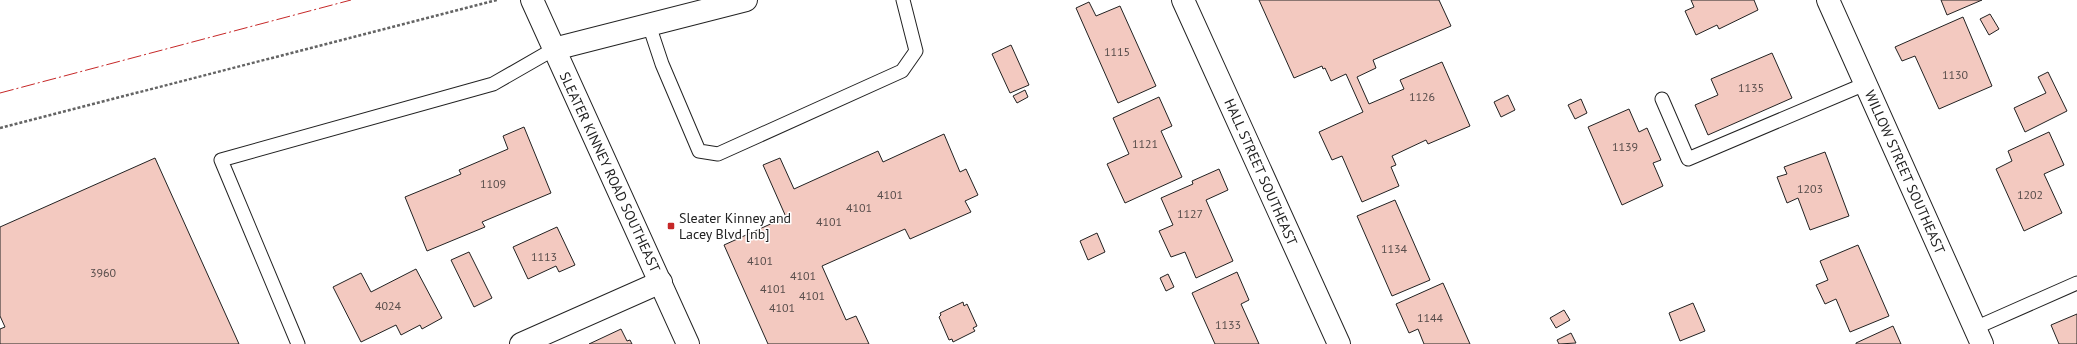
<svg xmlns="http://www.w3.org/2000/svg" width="2077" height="344" font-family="'PT Sans',sans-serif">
	<rect width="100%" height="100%" fill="#fff"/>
	<g fill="#f3c9c0" stroke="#222">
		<polygon points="1259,0 1439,0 1451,26 1373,60 1376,68 1357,77 1369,104 1404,89 1400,80 1442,62 1470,126 1428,144 1426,140 1392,156 1396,165 1391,167 1399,186 1362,202 1342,156 1332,160 1319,132 1363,112 1346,74 1331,81 1325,68 1323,69 1322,66 1294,78"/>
		<polygon points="1691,0 1754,0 1758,10 1719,29 1717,25 1696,35 1685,11 1694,7"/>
		<polygon points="1941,0 1982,0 1947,15"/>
		<polygon points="1089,2 1096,16 1120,6 1156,86 1118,103 1076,8"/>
		<polygon points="1990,14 1999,29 1989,35 1980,19"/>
		<polygon points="1963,17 1992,86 1939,109 1915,56 1902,61 1895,47"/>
		<polygon points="1011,45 1029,85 1010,93 992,54"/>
		<polygon points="1772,53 1792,98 1708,135 1695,105 1718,95 1711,79"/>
		<polygon points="2048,72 2067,111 2025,132 2014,108 2046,93 2038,77"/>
		<polygon points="1025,90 1028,97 1017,103 1013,96"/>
		<polygon points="1508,95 1515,110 1501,117 1494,102"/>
		<polygon points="1159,97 1172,126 1161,131 1182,177 1125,203 1107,164 1129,154 1113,118"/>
		<polygon points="1581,99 1587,113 1575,119 1568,105"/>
		<polygon points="1629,109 1639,132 1647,128 1661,160 1653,163 1663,186 1622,205 1588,127"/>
		<polygon points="524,127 551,193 482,222 485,227 427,251 405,197 461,174 459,170 508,149 503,136"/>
		<polygon points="2049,132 2064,165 2044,174 2062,213 2024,231 1996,169 2012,161 2008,151"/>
		<polygon points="944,134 960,172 966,169 978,195 965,201 971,212 910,239 905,229 822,266 846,320 856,316 869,344 768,344 724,245 786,217 763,165 780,158 794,189 878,151 883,162"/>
		<polygon points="1825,152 1849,216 1810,230 1798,198 1787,203 1777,177 1787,174 1784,167"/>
		<polygon points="155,158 239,344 0,344 0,329 5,327 0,316 0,227"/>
		<polygon points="1219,169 1228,190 1206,200 1233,261 1196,278 1185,252 1171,257 1159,231 1173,225 1161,198 1193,184 1192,181"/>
		<polygon points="1395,200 1430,280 1392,296 1357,216"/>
		<polygon points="557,227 575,265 559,272 556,266 528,279 513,247"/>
		<polygon points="1097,233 1105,252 1088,260 1080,241"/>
		<polygon points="1858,245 1889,316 1850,332 1836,299 1825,304 1816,285 1828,280 1820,261"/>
		<polygon points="469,252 492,298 474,307 451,260"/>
		<polygon points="416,269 442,318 422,329 420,325 401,335 396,325 361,342 333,287 361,273 371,292"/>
		<polygon points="1237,272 1249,300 1241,304 1259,344 1215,344 1192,293"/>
		<polygon points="1168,274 1174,287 1166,291 1160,278"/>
		<polygon points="1443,283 1470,344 1424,344 1418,329 1409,333 1396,304"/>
		<polygon points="963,302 964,306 967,304 977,326 973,328 975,331 953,342 952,339 949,340 939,317 941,315 940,313"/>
		<polygon points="1693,303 1705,331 1680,341 1669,313"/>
		<polygon points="1564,310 1570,320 1556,328 1550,318"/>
		<polygon points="2077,314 2077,344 2059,344 2051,325"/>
		<polygon points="1893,326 1901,344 1856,344 1856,343"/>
		<polygon points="621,329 627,341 630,340 632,344 589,344"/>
		<polygon points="1571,333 1576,343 1559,344 1557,340"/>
	</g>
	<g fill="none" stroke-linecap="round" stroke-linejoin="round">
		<g stroke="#222" stroke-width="15">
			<g id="lane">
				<polyline points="649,25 662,64 699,151 718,154 902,71 916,51 903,0"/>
				<polyline points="1662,99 1688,159 1865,84"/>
				<polyline points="1975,328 2077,283"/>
				<polyline points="298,344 221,160 493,84 554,49"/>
			</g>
		</g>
		<g stroke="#222" stroke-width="24">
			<g id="street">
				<polyline points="1183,0 1339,344"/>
				<polyline points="1828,0 1982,344"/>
				<polyline points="554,49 746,0"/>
				<polyline points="521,344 661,282"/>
			</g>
		</g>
		<g stroke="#222" stroke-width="24">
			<polyline id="secondary" points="532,0 688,344"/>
		</g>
		<polyline stroke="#646464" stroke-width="2.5" stroke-dasharray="3 2" stroke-linecap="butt" points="0,128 497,0"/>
		<use href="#lane" stroke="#fff" stroke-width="13"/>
		<use href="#street" stroke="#fff" stroke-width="22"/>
		<use href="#secondary" stroke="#fff" stroke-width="22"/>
		<polyline stroke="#c62828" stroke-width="1" stroke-dasharray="14 3 2 3" stroke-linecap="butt" points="0,93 351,0"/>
	</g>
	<rect fill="#c62828" stroke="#fff" stroke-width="1.5" x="667" y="222" width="8" height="8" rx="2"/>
	<g text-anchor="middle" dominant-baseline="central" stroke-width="3" stroke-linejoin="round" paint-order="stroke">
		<g font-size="12" fill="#564c4a">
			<text x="1117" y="51">1115</text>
			<text x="1955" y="74">1130</text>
			<text x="1751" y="87">1135</text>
			<text x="1422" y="96">1126</text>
			<text x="1145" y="143">1121</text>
			<text x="1625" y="146">1139</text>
			<text x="493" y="183">1109</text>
			<text x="1810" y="188">1203</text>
			<text x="890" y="194">4101</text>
			<text x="2030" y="194">1202</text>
			<text x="859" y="207">4101</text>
			<text x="1190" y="213">1127</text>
			<text x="829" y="221">4101</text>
			<text x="1394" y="248">1134</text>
			<text x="544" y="256">1113</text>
			<text x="760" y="260">4101</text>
			<text x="103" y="272">3960</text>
			<text x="803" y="275">4101</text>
			<text x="773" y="288">4101</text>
			<text x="812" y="295">4101</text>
			<text x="388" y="305">4024</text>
			<text x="782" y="307">4101</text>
			<text x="1430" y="317">1144</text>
			<text x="1228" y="324">1133</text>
		</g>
		<g font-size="14" fill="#222" stroke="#fff">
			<text transform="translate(610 172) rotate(65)">SLEATER KINNEY ROAD SOUTHEAST</text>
			<text transform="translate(1261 172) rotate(66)">HALL STREET SOUTHEAST</text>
			<text transform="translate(1905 172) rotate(66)">WILLOW STREET SOUTHEAST</text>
		</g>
		<g font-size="14" fill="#222" stroke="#fff" text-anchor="start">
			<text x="679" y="218">Sleater Kinney and<tspan x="679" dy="16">Lacey Blvd [nb]</tspan></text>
		</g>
	</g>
</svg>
